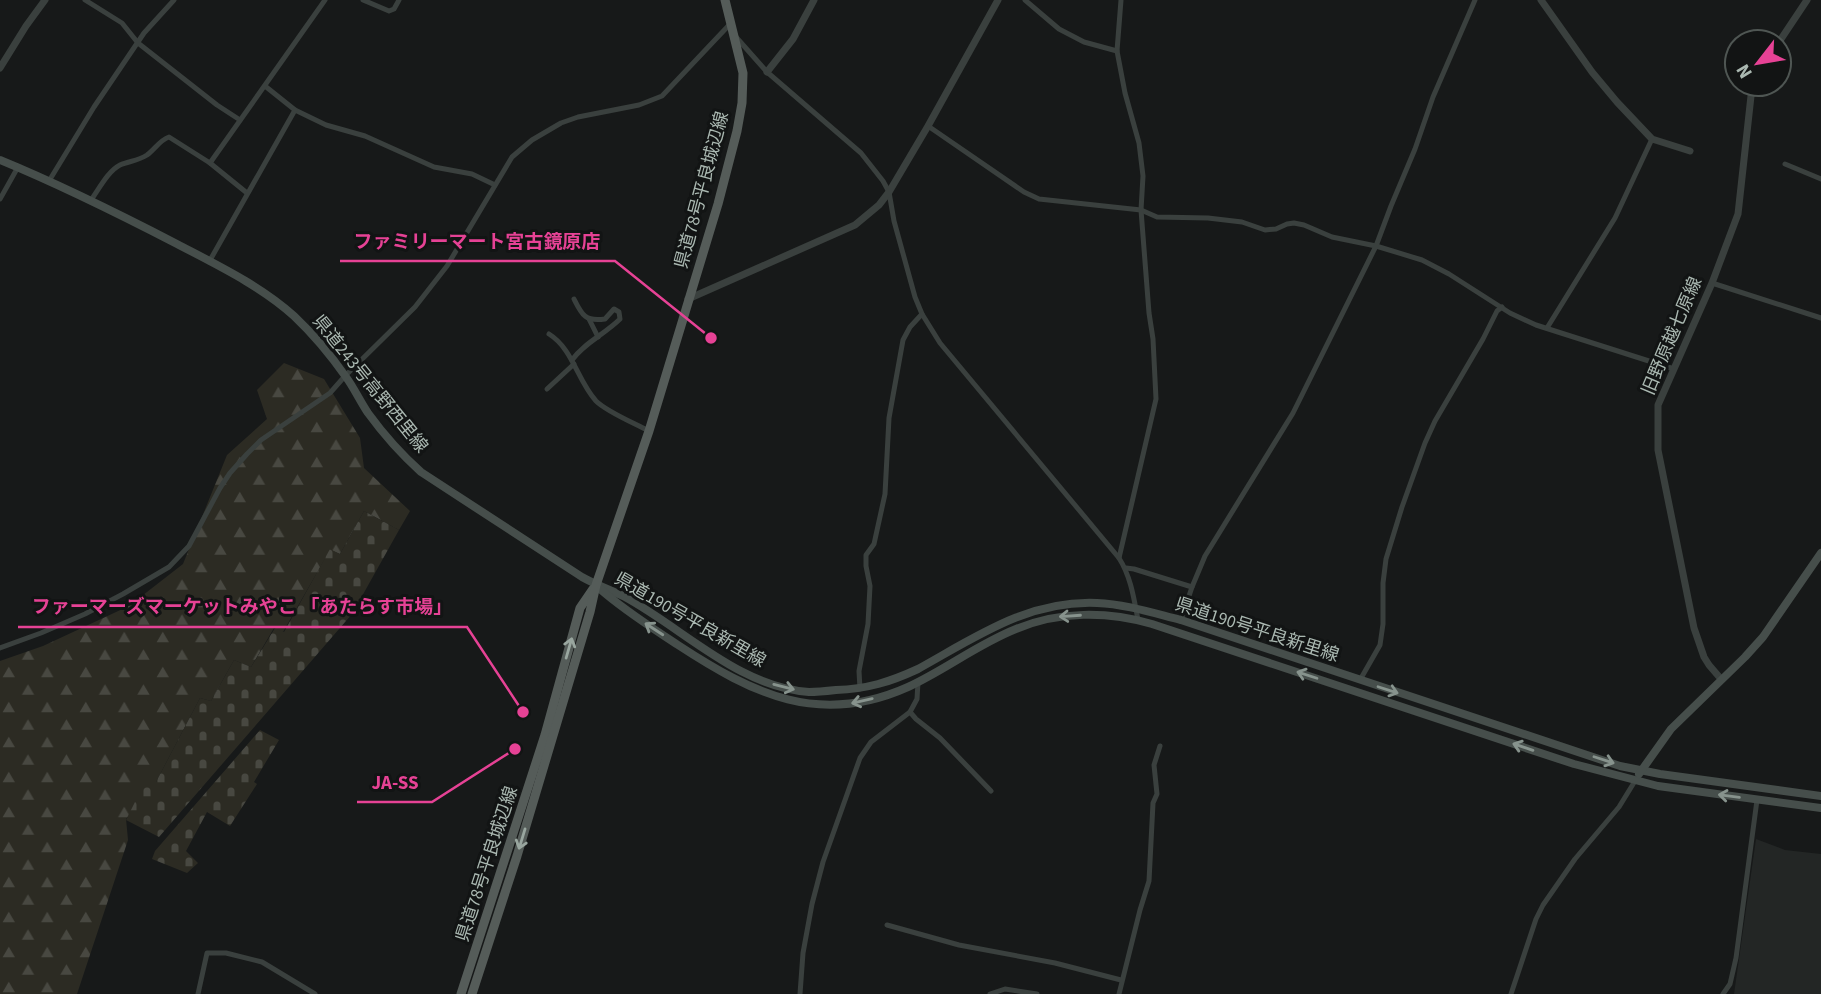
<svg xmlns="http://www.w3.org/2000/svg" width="1821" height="994" font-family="'Source Sans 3','Noto Sans JP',sans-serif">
	<defs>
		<pattern id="forest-firs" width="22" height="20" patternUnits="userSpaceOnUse" patternTransform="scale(1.75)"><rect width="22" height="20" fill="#2c2b23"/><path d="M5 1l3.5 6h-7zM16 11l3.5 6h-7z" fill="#484841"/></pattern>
		<pattern id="cemetery-stones" width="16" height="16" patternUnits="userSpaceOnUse" patternTransform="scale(1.75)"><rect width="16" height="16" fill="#2c2b23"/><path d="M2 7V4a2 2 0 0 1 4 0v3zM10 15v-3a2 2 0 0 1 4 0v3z" fill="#484841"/></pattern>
	</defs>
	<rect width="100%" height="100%" fill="#171919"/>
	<polygon fill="#232625" points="1756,839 1785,850 1821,854 1821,994 1734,994"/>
	<polygon fill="url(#forest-firs)" points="284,363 324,379 360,438 364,468 410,511 399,530 364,511 340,554 330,550 283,632 274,628 251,667 234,660 211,701 200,698 156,782 126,819 128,840 77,994 0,994 0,661 43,646 129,606 183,564 227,455 267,419 257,390"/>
	<g fill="url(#cemetery-stones)">
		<polygon points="364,511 399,530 352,614 159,837 126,820 146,780 156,782 200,698 211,701 234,660 251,667 275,628 284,632 330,549 340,554"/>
		<polygon points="260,730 279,740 254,782 257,784 230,826 207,812 186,851 198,863 187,873 152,859 155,851"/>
	</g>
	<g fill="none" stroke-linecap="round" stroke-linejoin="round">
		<g stroke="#3a403e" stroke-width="5">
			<polyline points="85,0 122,23 138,43 217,105 240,120"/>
			<polyline points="363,0 389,11 394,9 399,0"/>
			<polyline points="1025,0 1059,29 1084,42 1117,51"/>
			<path d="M736 37 767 72 861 153 883 181 889 192 894 221 915 297 922 314 940 343 1119 558C1131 577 1134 599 1138 620"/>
			<polyline points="265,86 295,110 326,125 365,136 434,167 472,174 495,185"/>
			<polyline points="928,126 1024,192 1039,199 1141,210 1157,217 1208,218 1242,222 1265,230 1276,229 1287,224 1294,223 1304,225 1332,237 1376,246 1422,260 1449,274 1510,313 1536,325 1674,369"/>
			<polyline points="210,163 325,0"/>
			<polyline points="1785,164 1821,179"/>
			<polyline points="49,181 94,107 144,33 174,0"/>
			<polyline points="0,199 18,167"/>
			<path d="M91 200C99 189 108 171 120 165 129 161 138 161 147 155 155 149 160 140 169 137L210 163 247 193"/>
			<polyline points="209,262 295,110"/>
			<polyline points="1712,283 1821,318"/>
			<polyline points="589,319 598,337"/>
			<polyline points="1547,328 1615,218 1652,139"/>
			<path d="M549 334C573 349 577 380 596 401 607 412 634 423 649 431"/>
			<path d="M572 360C584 343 605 334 620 319L619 312 614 309 605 319C585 322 582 315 574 299"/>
			<polyline points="547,389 574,364"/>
			<polyline points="1119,558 1156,399 1153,339 1149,313 1141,210 1143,176 1139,143 1125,93 1117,51 1121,0"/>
			<polyline points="1126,568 1134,569 1192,587"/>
			<polyline points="1181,620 1192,587 1205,556 1293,413 1376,246 1391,206 1415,149 1433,97 1475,0"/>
			<polyline points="0,648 41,633 85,614 123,594 169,567 189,546 220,488 230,473 247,454 261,440 330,393 345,376 415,307 447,266 512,157 532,140 561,123 578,117 639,105 662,96 731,23"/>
			<polyline points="1360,680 1380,645 1383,624 1383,583 1386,559 1402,507 1425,443 1435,421 1483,339 1497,311 1502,307"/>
			<polyline points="860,689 859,671 868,624 870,586 866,566 866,555 874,544 885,494 889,418 903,340 910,327 922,314"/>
			<polyline points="910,712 916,719 940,738 991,791"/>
			<polyline points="887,925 959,945 1055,963 1121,980"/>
			<polyline points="198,994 207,953 226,953 262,962 315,994"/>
			<polyline points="800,994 803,953 812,904 823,862 860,758 871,742 910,712 917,699 918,682"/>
			<polyline points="990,994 1005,989 1037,994"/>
			<polyline points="1119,994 1140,910 1149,881 1153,803 1157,794 1154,765 1160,746"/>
			<polyline points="1511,994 1536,919 1543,905 1575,859 1619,807 1635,781"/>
			<polyline points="1723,994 1730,984 1736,958 1757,800"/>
		</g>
		<g stroke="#3a403e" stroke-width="7">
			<polyline points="1541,0 1592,72 1617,102 1652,139 1690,151"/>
			<polyline points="1779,42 1807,0"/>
			<polyline points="0,68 26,26 45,0"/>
			<polyline points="767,72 793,39 814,0"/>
			<polyline points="688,299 855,225 879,205 889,192 928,126 998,0"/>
			<polyline points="1721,679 1709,665 1704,657 1694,628 1658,450 1658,405 1712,283 1738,214 1751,96 1757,84"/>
		</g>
		<g stroke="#464e4b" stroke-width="8">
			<path d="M0 160C61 185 119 214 177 244 217 265 261 286 294 316 312 333 332 357 346 377 354 388 360 401 368 413 384 435 401 454 421 472L582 577C596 585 611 590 625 597 684 629 739 687 809 692 818 692 827 691 836 690 867 689 890 682 918 669 976 637 1028 600 1097 603 1125 604 1153 613 1181 620L1620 766 1660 774 1821 796"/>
			<path d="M600 589C625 611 651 627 678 645 753 694 819 727 908 687 945 670 978 644 1016 629 1059 611 1107 611 1152 624L1574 764 1658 786 1821 808"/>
			<polyline points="1639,774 1671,729 1745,657 1763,637 1821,553"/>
		</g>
		<g stroke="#555c59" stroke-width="9">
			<polyline points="461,994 545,735 580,608 593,589"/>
			<polyline points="472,994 517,856 590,612 596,585 649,431 718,204 737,131 742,103 743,73 725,0"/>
		</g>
	</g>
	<defs><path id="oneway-shaft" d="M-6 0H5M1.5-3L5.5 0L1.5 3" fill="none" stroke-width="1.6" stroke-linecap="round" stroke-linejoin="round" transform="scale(1.75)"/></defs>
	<g stroke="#87938d">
		<use href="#oneway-shaft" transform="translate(1070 616) rotate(176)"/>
		<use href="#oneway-shaft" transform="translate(654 629) rotate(-147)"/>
		<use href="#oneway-shaft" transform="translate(1307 675) rotate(-162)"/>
		<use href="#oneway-shaft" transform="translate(784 687) rotate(14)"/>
		<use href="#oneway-shaft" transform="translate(1388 690) rotate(18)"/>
		<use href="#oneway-shaft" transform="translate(862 701) rotate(167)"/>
		<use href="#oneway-shaft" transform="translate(1523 747) rotate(-161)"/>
		<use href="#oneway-shaft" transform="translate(1604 760) rotate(18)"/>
		<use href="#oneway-shaft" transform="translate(1729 796) rotate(-173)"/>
	</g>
	<g stroke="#99a69f">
		<use href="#oneway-shaft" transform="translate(569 648) rotate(-74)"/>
		<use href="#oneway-shaft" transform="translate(522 839) rotate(107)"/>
	</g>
	<g text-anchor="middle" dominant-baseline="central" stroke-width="6" stroke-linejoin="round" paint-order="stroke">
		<g font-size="18" fill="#aab8b1" stroke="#121414">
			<text transform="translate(702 190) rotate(-75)">県道78号平良城辺線</text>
			<text transform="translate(1672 336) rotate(-67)">旧野原越七原線</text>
			<text transform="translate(370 384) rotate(51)">県道243号高野西里線</text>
			<text transform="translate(690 620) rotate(30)">県道190号平良新里線</text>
			<text transform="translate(1257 630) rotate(18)">県道190号平良新里線</text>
			<text transform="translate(487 864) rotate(-72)">県道78号平良城辺線</text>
		</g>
	</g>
	<path fill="none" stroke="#e64295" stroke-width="2.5" d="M711 338L615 261H340M523 712L467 627H18M515 749L432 802H357"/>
	<g fill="#e64295" stroke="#121414" stroke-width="2.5">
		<circle cx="711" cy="338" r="7"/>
		<circle cx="523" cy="712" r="7"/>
		<circle cx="515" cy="749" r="7"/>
	</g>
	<g font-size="19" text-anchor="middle" font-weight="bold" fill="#e64295" stroke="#121414" stroke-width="6" stroke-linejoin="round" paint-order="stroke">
		<text x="477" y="248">ファミリーマート宮古鏡原店</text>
		<text x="242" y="613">ファーマーズマーケットみやこ 「あたらす市場」</text>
		<text x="395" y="789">JA-SS</text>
	</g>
	<g transform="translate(1758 63) rotate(239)"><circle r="33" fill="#121414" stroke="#4f5653" stroke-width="2"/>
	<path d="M0-5L12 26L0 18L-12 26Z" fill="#e64295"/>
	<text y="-10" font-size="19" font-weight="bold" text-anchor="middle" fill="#aab8b1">N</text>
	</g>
</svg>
